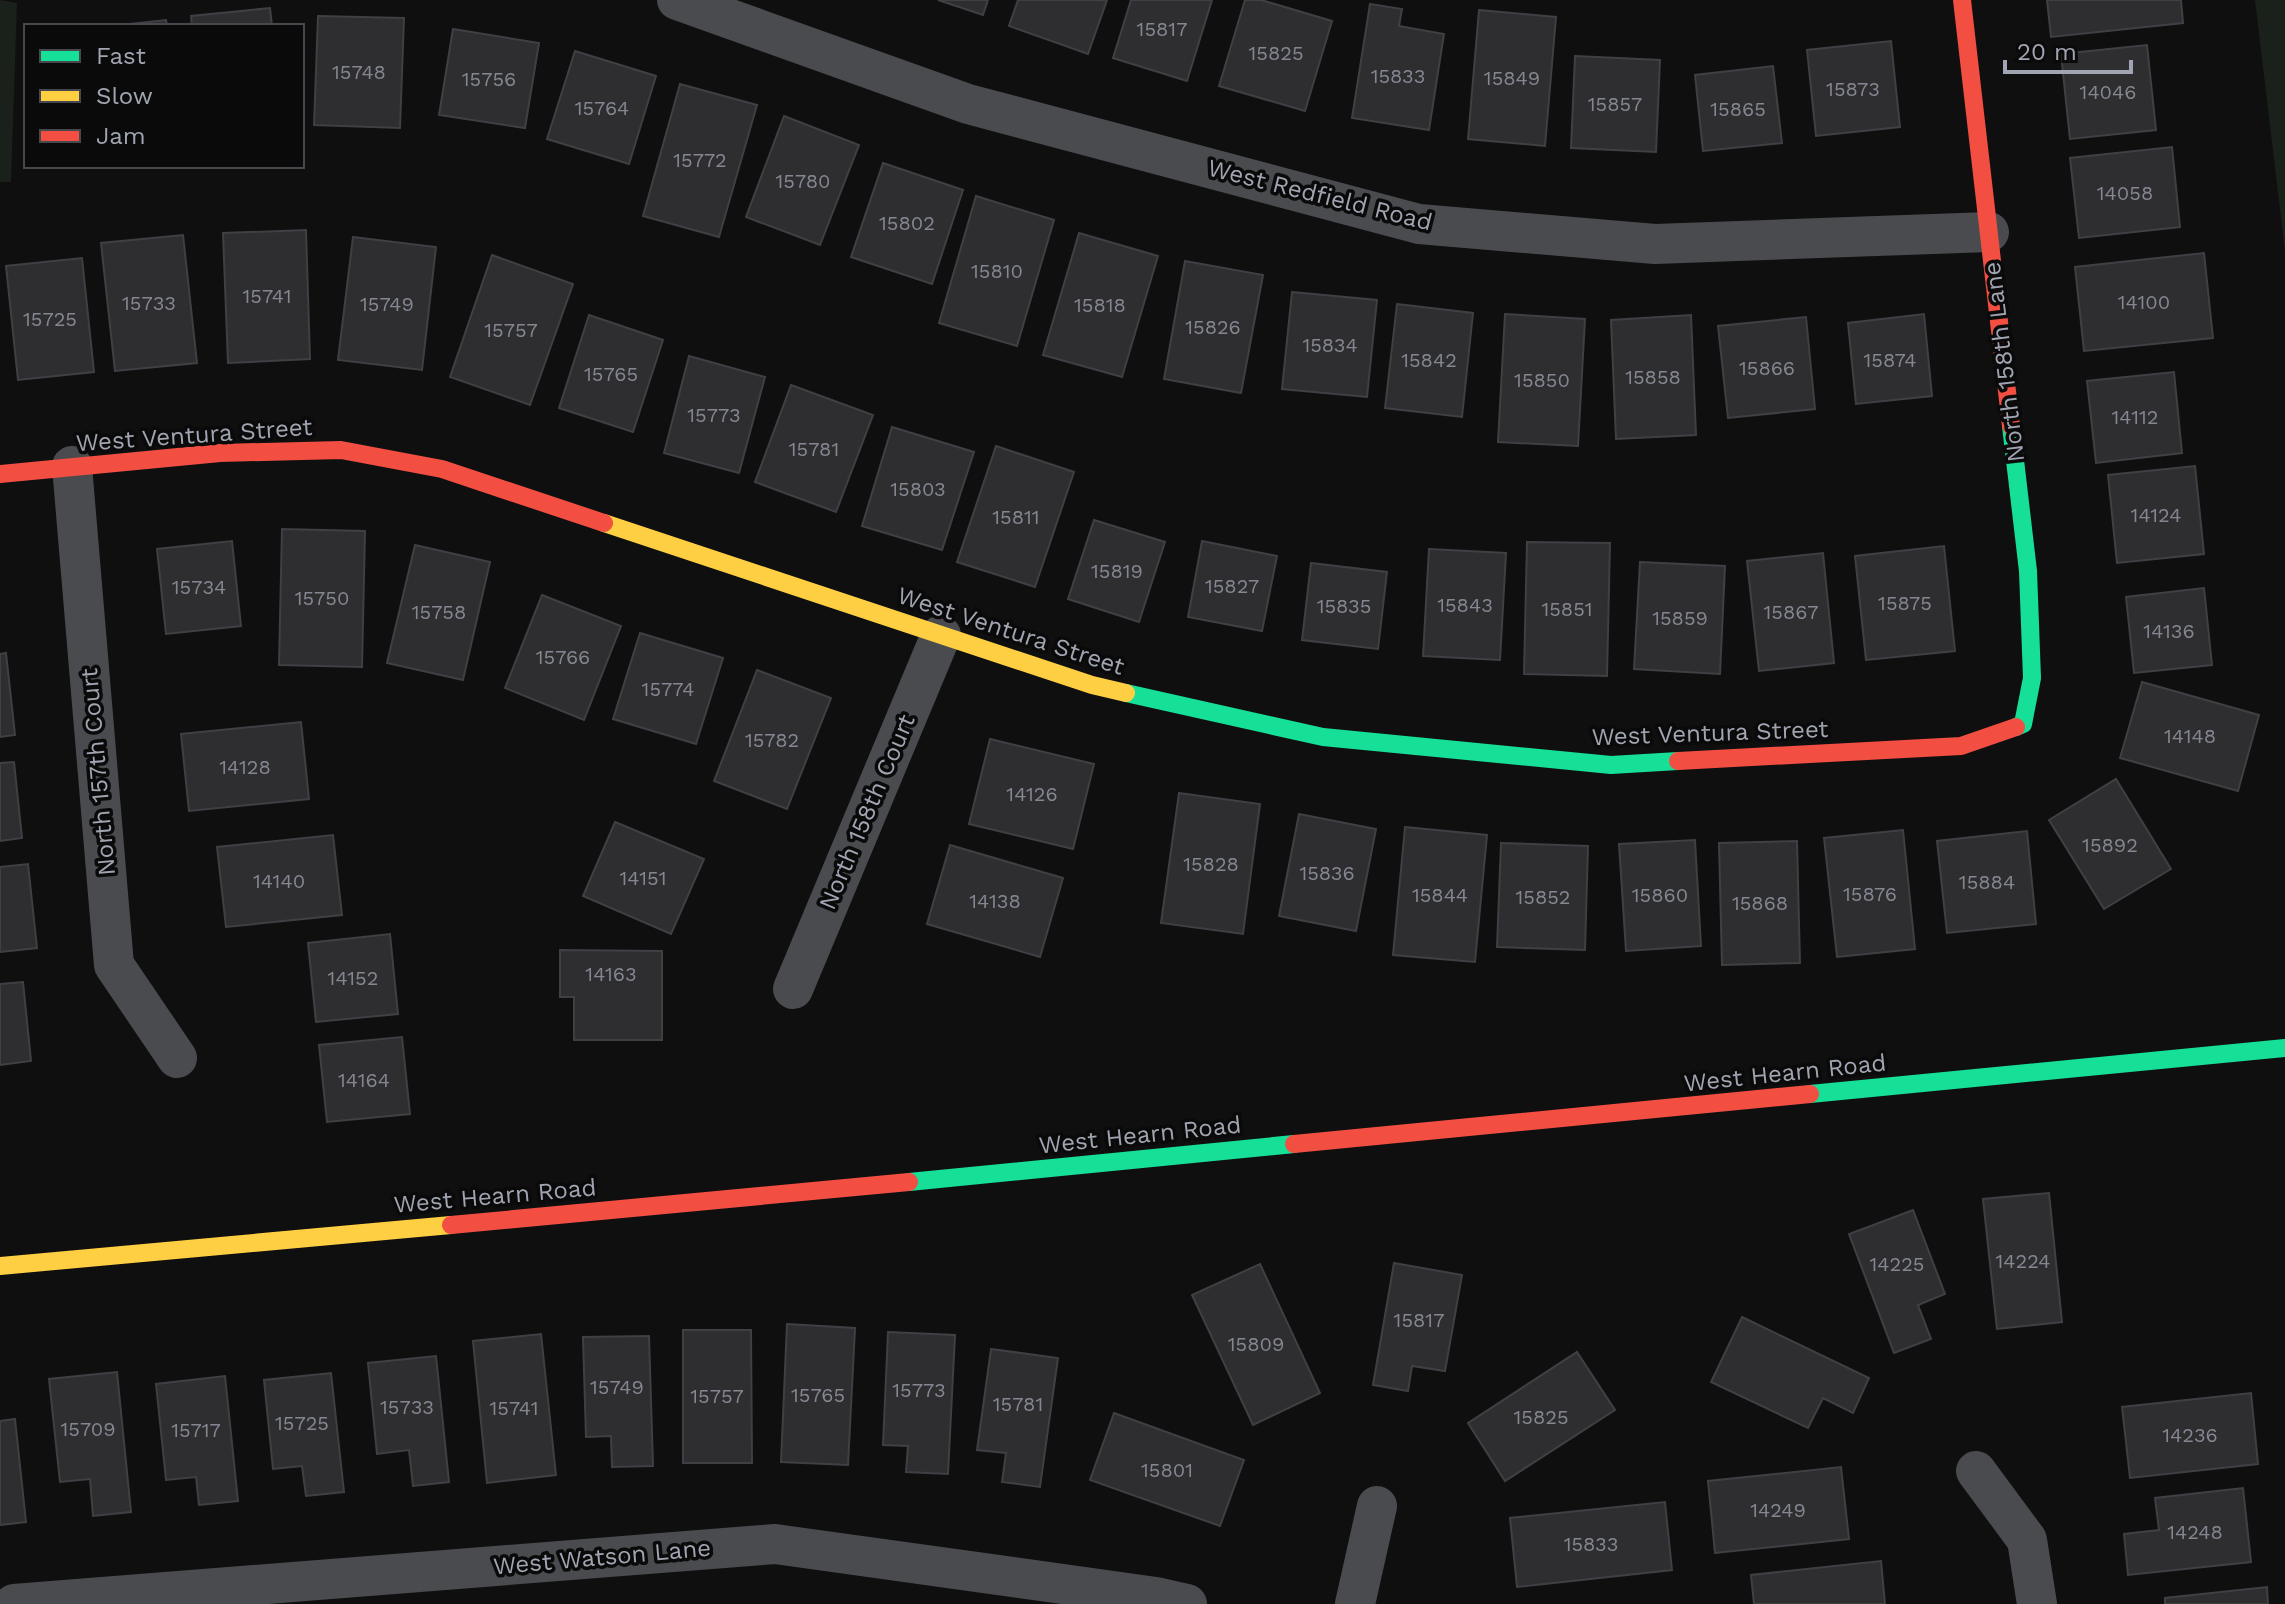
<svg xmlns="http://www.w3.org/2000/svg" width="2285" height="1604" font-family="'Work Sans',sans-serif">
	<rect width="100%" height="100%" fill="#0f0f10"/>
	<g fill="#1a201a">
		<polygon points="0,0 17,3 11,182 0,182"/>
		<polygon points="2255,0 2285,0 2285,251"/>
	</g>
	<g fill="#2e2e30" stroke="#3f4044" stroke-width="2">
		<polygon points="938,0 988,0 983,15"/>
		<polygon points="1018,0 1107,0 1088,54 1009,26"/>
		<polygon points="1131,0 1212,0 1187,81 1113,58"/>
		<polygon points="1245,0 1261,0 1332,21 1305,111 1219,86"/>
		<polygon points="2047,0 2181,0 2183,23 2051,37"/>
		<polygon points="1370,4 1402,9 1399,26 1444,34 1429,130 1352,118"/>
		<polygon points="270,8 272,26 192,26 191,16"/>
		<polygon points="1479,10 1556,17 1545,146 1468,139"/>
		<polygon points="318,16 404,18 400,128 314,125"/>
		<polygon points="166,20 167,26 111,26"/>
		<polygon points="453,29 539,43 525,128 439,115"/>
		<polygon points="1891,41 1900,127 1816,136 1807,50"/>
		<polygon points="2147,45 2156,130 2070,139 2061,54"/>
		<polygon points="575,51 656,76 629,164 547,139"/>
		<polygon points="1575,56 1660,60 1656,152 1571,148"/>
		<polygon points="1773,66 1782,143 1703,151 1695,75"/>
		<polygon points="680,84 757,105 719,237 643,216"/>
		<polygon points="784,116 859,145 820,245 746,217"/>
		<polygon points="2172,147 2180,227 2079,238 2070,158"/>
		<polygon points="883,163 963,190 932,284 851,257"/>
		<polygon points="976,196 1054,220 1017,346 939,323"/>
		<polygon points="306,230 310,359 228,363 223,233"/>
		<polygon points="1079,233 1158,256 1122,377 1043,355"/>
		<polygon points="183,235 197,363 115,371 101,243"/>
		<polygon points="353,237 436,247 422,370 338,360"/>
		<polygon points="2204,253 2213,338 2084,351 2075,267"/>
		<polygon points="492,255 573,284 530,405 450,377"/>
		<polygon points="82,258 94,372 18,380 6,266"/>
		<polygon points="1185,261 1263,275 1241,393 1164,379"/>
		<polygon points="1292,292 1377,300 1367,397 1282,389"/>
		<polygon points="1397,304 1473,313 1462,417 1385,408"/>
		<polygon points="1505,314 1585,319 1578,446 1498,442"/>
		<polygon points="1924,314 1932,396 1856,404 1848,323"/>
		<polygon points="589,315 663,340 633,432 559,408"/>
		<polygon points="1691,315 1696,435 1616,439 1611,320"/>
		<polygon points="1806,317 1815,409 1728,418 1718,326"/>
		<polygon points="689,356 765,377 739,473 664,453"/>
		<polygon points="2174,372 2182,453 2096,463 2087,381"/>
		<polygon points="791,385 873,415 836,512 755,482"/>
		<polygon points="892,427 974,452 942,550 862,526"/>
		<polygon points="996,446 1074,472 1035,587 957,562"/>
		<polygon points="2195,466 2204,554 2117,563 2108,475"/>
		<polygon points="1094,520 1165,542 1139,622 1068,599"/>
		<polygon points="282,529 365,531 362,667 279,665"/>
		<polygon points="232,541 241,626 166,634 157,549"/>
		<polygon points="1202,541 1277,556 1262,631 1188,617"/>
		<polygon points="1527,542 1610,543 1607,676 1524,674"/>
		<polygon points="415,545 490,562 463,680 387,663"/>
		<polygon points="1944,546 1955,651 1866,660 1855,556"/>
		<polygon points="1429,549 1506,553 1500,660 1423,656"/>
		<polygon points="1823,553 1834,663 1759,671 1747,561"/>
		<polygon points="1640,562 1725,566 1720,674 1634,669"/>
		<polygon points="1311,563 1387,572 1378,649 1302,640"/>
		<polygon points="2204,588 2212,665 2134,673 2126,597"/>
		<polygon points="542,595 621,626 584,720 505,688"/>
		<polygon points="640,633 723,658 696,744 613,719"/>
		<polygon points="6,653 15,735 0,737 0,654"/>
		<polygon points="757,670 831,698 787,809 714,781"/>
		<polygon points="2142,682 2259,715 2238,791 2120,758"/>
		<polygon points="301,722 309,799 189,811 181,734"/>
		<polygon points="990,739 1094,764 1073,849 969,824"/>
		<polygon points="14,762 22,838 0,841 0,763"/>
		<polygon points="2116,779 2171,869 2104,909 2049,820"/>
		<polygon points="1179,793 1260,804 1243,934 1161,923"/>
		<polygon points="1299,814 1376,829 1356,931 1279,916"/>
		<polygon points="615,822 704,859 671,934 583,896"/>
		<polygon points="1405,827 1487,835 1475,962 1393,955"/>
		<polygon points="1903,830 1915,949 1837,957 1824,838"/>
		<polygon points="2027,831 2036,924 1947,933 1937,841"/>
		<polygon points="333,835 342,915 226,927 217,847"/>
		<polygon points="1695,840 1701,946 1626,951 1619,844"/>
		<polygon points="1797,841 1800,963 1722,965 1719,843"/>
		<polygon points="1501,843 1588,846 1585,950 1497,947"/>
		<polygon points="950,845 1063,878 1040,957 927,924"/>
		<polygon points="28,864 37,948 0,952 0,867"/>
		<polygon points="390,934 398,1014 316,1022 308,943"/>
		<polygon points="560,950 662,951 662,1040 574,1040 574,997 560,997"/>
		<polygon points="23,982 31,1061 0,1065 0,984"/>
		<polygon points="402,1037 410,1114 327,1122 319,1045"/>
		<polygon points="2049,1193 2062,1322 1997,1329 1983,1199"/>
		<polygon points="1913,1210 1945,1294 1918,1305 1931,1339 1894,1353 1849,1234"/>
		<polygon points="1394,1263 1462,1275 1445,1371 1412,1366 1408,1391 1373,1385"/>
		<polygon points="1260,1264 1320,1393 1253,1425 1192,1295"/>
		<polygon points="1742,1317 1869,1378 1853,1413 1823,1398 1808,1428 1711,1382"/>
		<polygon points="787,1324 855,1328 848,1465 781,1462"/>
		<polygon points="683,1330 751,1330 752,1463 683,1463"/>
		<polygon points="888,1332 955,1335 948,1474 906,1472 908,1446 883,1445"/>
		<polygon points="541,1334 556,1475 487,1483 473,1341"/>
		<polygon points="649,1336 653,1466 612,1467 611,1436 586,1437 583,1337"/>
		<polygon points="991,1349 1058,1358 1040,1487 1002,1482 1006,1453 977,1450"/>
		<polygon points="1577,1352 1615,1410 1505,1481 1468,1423"/>
		<polygon points="436,1356 449,1482 413,1486 409,1450 377,1454 368,1363"/>
		<polygon points="117,1372 131,1512 93,1516 90,1479 60,1482 49,1379"/>
		<polygon points="331,1373 344,1492 306,1496 302,1466 273,1469 264,1380"/>
		<polygon points="225,1376 238,1501 199,1505 196,1477 166,1480 156,1384"/>
		<polygon points="2251,1393 2258,1464 2130,1478 2122,1407"/>
		<polygon points="1114,1413 1244,1460 1220,1526 1090,1480"/>
		<polygon points="15,1419 26,1522 0,1525 0,1421"/>
		<polygon points="1841,1467 1849,1539 1715,1553 1708,1481"/>
		<polygon points="2243,1488 2251,1562 2128,1575 2124,1534 2159,1530 2155,1498"/>
		<polygon points="1665,1502 1672,1570 1517,1587 1510,1518"/>
		<polygon points="1881,1561 1885,1604 1754,1604 1751,1575"/>
		<polygon points="2267,1587 2268,1604 2165,1604 2165,1598"/>
	</g>
	<g fill="none" stroke-linecap="round" stroke-linejoin="round">
		<g stroke="#4a4b4f" stroke-width="40">
			<polyline points="677,0 968,104 1419,224 1655,244 1989,232"/>
			<polyline points="72,466 114,965 177,1058"/>
			<polyline points="793,989 941,635"/>
			<polyline points="1976,1471 2027,1540 2037,1604"/>
			<polyline points="14,1604 775,1544 1156,1597 1187,1604"/>
			<polyline points="1355,1604 1377,1506"/>
		</g>
		<g stroke="#16e098" stroke-width="18">
			<polyline points="2011,426 2028,571 2032,678 2023,724 2016,727"/>
			<polyline points="1126,693 1323,737 1611,765 1678,761"/>
			<polyline points="1810,1094 2285,1048"/>
			<polyline points="909,1182 1294,1144"/>
		</g>
		<g stroke="#ffcf43" stroke-width="18">
			<polyline points="604,523 1092,685 1126,693"/>
			<polyline points="0,1266 451,1225"/>
		</g>
		<g stroke="#f24e42" stroke-width="18">
			<polyline points="1962,0 2011,426"/>
			<polyline points="0,474 220,453 341,450 442,469 604,523"/>
			<polyline points="1678,761 1961,746 2016,727"/>
			<polyline points="1294,1144 1810,1094"/>
			<polyline points="451,1225 909,1182"/>
		</g>
	</g>
	<g text-anchor="middle" dominant-baseline="central" stroke-width="7" stroke-linejoin="round" paint-order="stroke">
		<g font-size="20" fill="#848791">
			<text x="1162" y="29">15817</text>
			<text x="1276" y="53">15825</text>
			<text x="359" y="72">15748</text>
			<text x="1398" y="76">15833</text>
			<text x="1512" y="78">15849</text>
			<text x="489" y="79">15756</text>
			<text x="1853" y="89">15873</text>
			<text x="2108" y="92">14046</text>
			<text x="1615" y="104">15857</text>
			<text x="602" y="108">15764</text>
			<text x="1738" y="109">15865</text>
			<text x="700" y="160">15772</text>
			<text x="803" y="181">15780</text>
			<text x="2125" y="193">14058</text>
			<text x="907" y="223">15802</text>
			<text x="997" y="271">15810</text>
			<text x="267" y="296">15741</text>
			<text x="2144" y="302">14100</text>
			<text x="149" y="303">15733</text>
			<text x="387" y="304">15749</text>
			<text x="1100" y="305">15818</text>
			<text x="50" y="319">15725</text>
			<text x="1213" y="327">15826</text>
			<text x="511" y="330">15757</text>
			<text x="1330" y="345">15834</text>
			<text x="1429" y="360">15842</text>
			<text x="1890" y="360">15874</text>
			<text x="1767" y="368">15866</text>
			<text x="611" y="374">15765</text>
			<text x="1653" y="377">15858</text>
			<text x="1542" y="380">15850</text>
			<text x="714" y="415">15773</text>
			<text x="2135" y="417">14112</text>
			<text x="814" y="449">15781</text>
			<text x="918" y="489">15803</text>
			<text x="2156" y="515">14124</text>
			<text x="1016" y="517">15811</text>
			<text x="1117" y="571">15819</text>
			<text x="1232" y="586">15827</text>
			<text x="199" y="587">15734</text>
			<text x="322" y="598">15750</text>
			<text x="1905" y="603">15875</text>
			<text x="1465" y="605">15843</text>
			<text x="1344" y="606">15835</text>
			<text x="1567" y="609">15851</text>
			<text x="439" y="612">15758</text>
			<text x="1791" y="612">15867</text>
			<text x="1680" y="618">15859</text>
			<text x="2169" y="631">14136</text>
			<text x="563" y="657">15766</text>
			<text x="668" y="689">15774</text>
			<text x="2190" y="736">14148</text>
			<text x="772" y="740">15782</text>
			<text x="245" y="767">14128</text>
			<text x="1032" y="794">14126</text>
			<text x="2110" y="845">15892</text>
			<text x="1211" y="864">15828</text>
			<text x="1327" y="873">15836</text>
			<text x="643" y="878">14151</text>
			<text x="279" y="881">14140</text>
			<text x="1987" y="882">15884</text>
			<text x="1870" y="894">15876</text>
			<text x="1440" y="895">15844</text>
			<text x="1660" y="895">15860</text>
			<text x="1543" y="897">15852</text>
			<text x="995" y="901">14138</text>
			<text x="1760" y="903">15868</text>
			<text x="611" y="974">14163</text>
			<text x="353" y="978">14152</text>
			<text x="364" y="1080">14164</text>
			<text x="2023" y="1261">14224</text>
			<text x="1897" y="1264">14225</text>
			<text x="1419" y="1320">15817</text>
			<text x="1256" y="1344">15809</text>
			<text x="617" y="1387">15749</text>
			<text x="919" y="1390">15773</text>
			<text x="818" y="1395">15765</text>
			<text x="717" y="1396">15757</text>
			<text x="1018" y="1404">15781</text>
			<text x="407" y="1407">15733</text>
			<text x="514" y="1408">15741</text>
			<text x="1541" y="1417">15825</text>
			<text x="302" y="1423">15725</text>
			<text x="88" y="1429">15709</text>
			<text x="196" y="1430">15717</text>
			<text x="2190" y="1435">14236</text>
			<text x="1167" y="1470">15801</text>
			<text x="1778" y="1510">14249</text>
			<text x="2195" y="1532">14248</text>
			<text x="1591" y="1544">15833</text>
		</g>
		<g font-size="24" fill="#a1a5b1" stroke="#0a0a0b">
			<text transform="translate(1320 195) rotate(14)">West Redfield Road</text>
			<text transform="translate(2004 362) rotate(-97)">North 158th Lane</text>
			<text transform="translate(194 435) rotate(-4)">West Ventura Street</text>
			<text transform="translate(1011 631) rotate(18)">West Ventura Street</text>
			<text transform="translate(1710 733) rotate(-2)">West Ventura Street</text>
			<text transform="translate(98 772) rotate(-95)">North 157th Court</text>
			<text transform="translate(867 812) rotate(-67)">North 158th Court</text>
			<text transform="translate(1785 1073) rotate(-6)">West Hearn Road</text>
			<text transform="translate(1140 1135) rotate(-6)">West Hearn Road</text>
			<text transform="translate(495 1196) rotate(-5)">West Hearn Road</text>
			<text transform="translate(602 1557) rotate(-5)">West Watson Lane</text>
		</g>
	</g>
	<rect x="24" y="24" width="280" height="144" fill="#0a0a0b" stroke="#46484d" stroke-width="2"/>
	<rect x="40" y="50" width="40" height="12" fill="#16e098" stroke="#46484d" stroke-width="2"/>
	<text x="96" y="64" font-size="24" fill="#a1a5b1">Fast</text>
	<rect x="40" y="90" width="40" height="12" fill="#ffcf43" stroke="#46484d" stroke-width="2"/>
	<text x="96" y="104" font-size="24" fill="#a1a5b1">Slow</text>
	<rect x="40" y="130" width="40" height="12" fill="#f24e42" stroke="#46484d" stroke-width="2"/>
	<text x="96" y="144" font-size="24" fill="#a1a5b1">Jam</text>
	<path d="M2005 60v12h126v-12" fill="none" stroke="#a1a5b1" stroke-width="4"/>
	<text x="2017" y="60" font-size="24" fill="#a1a5b1" stroke="#0a0a0b" stroke-width="6" paint-order="stroke">20 m</text>
</svg>
